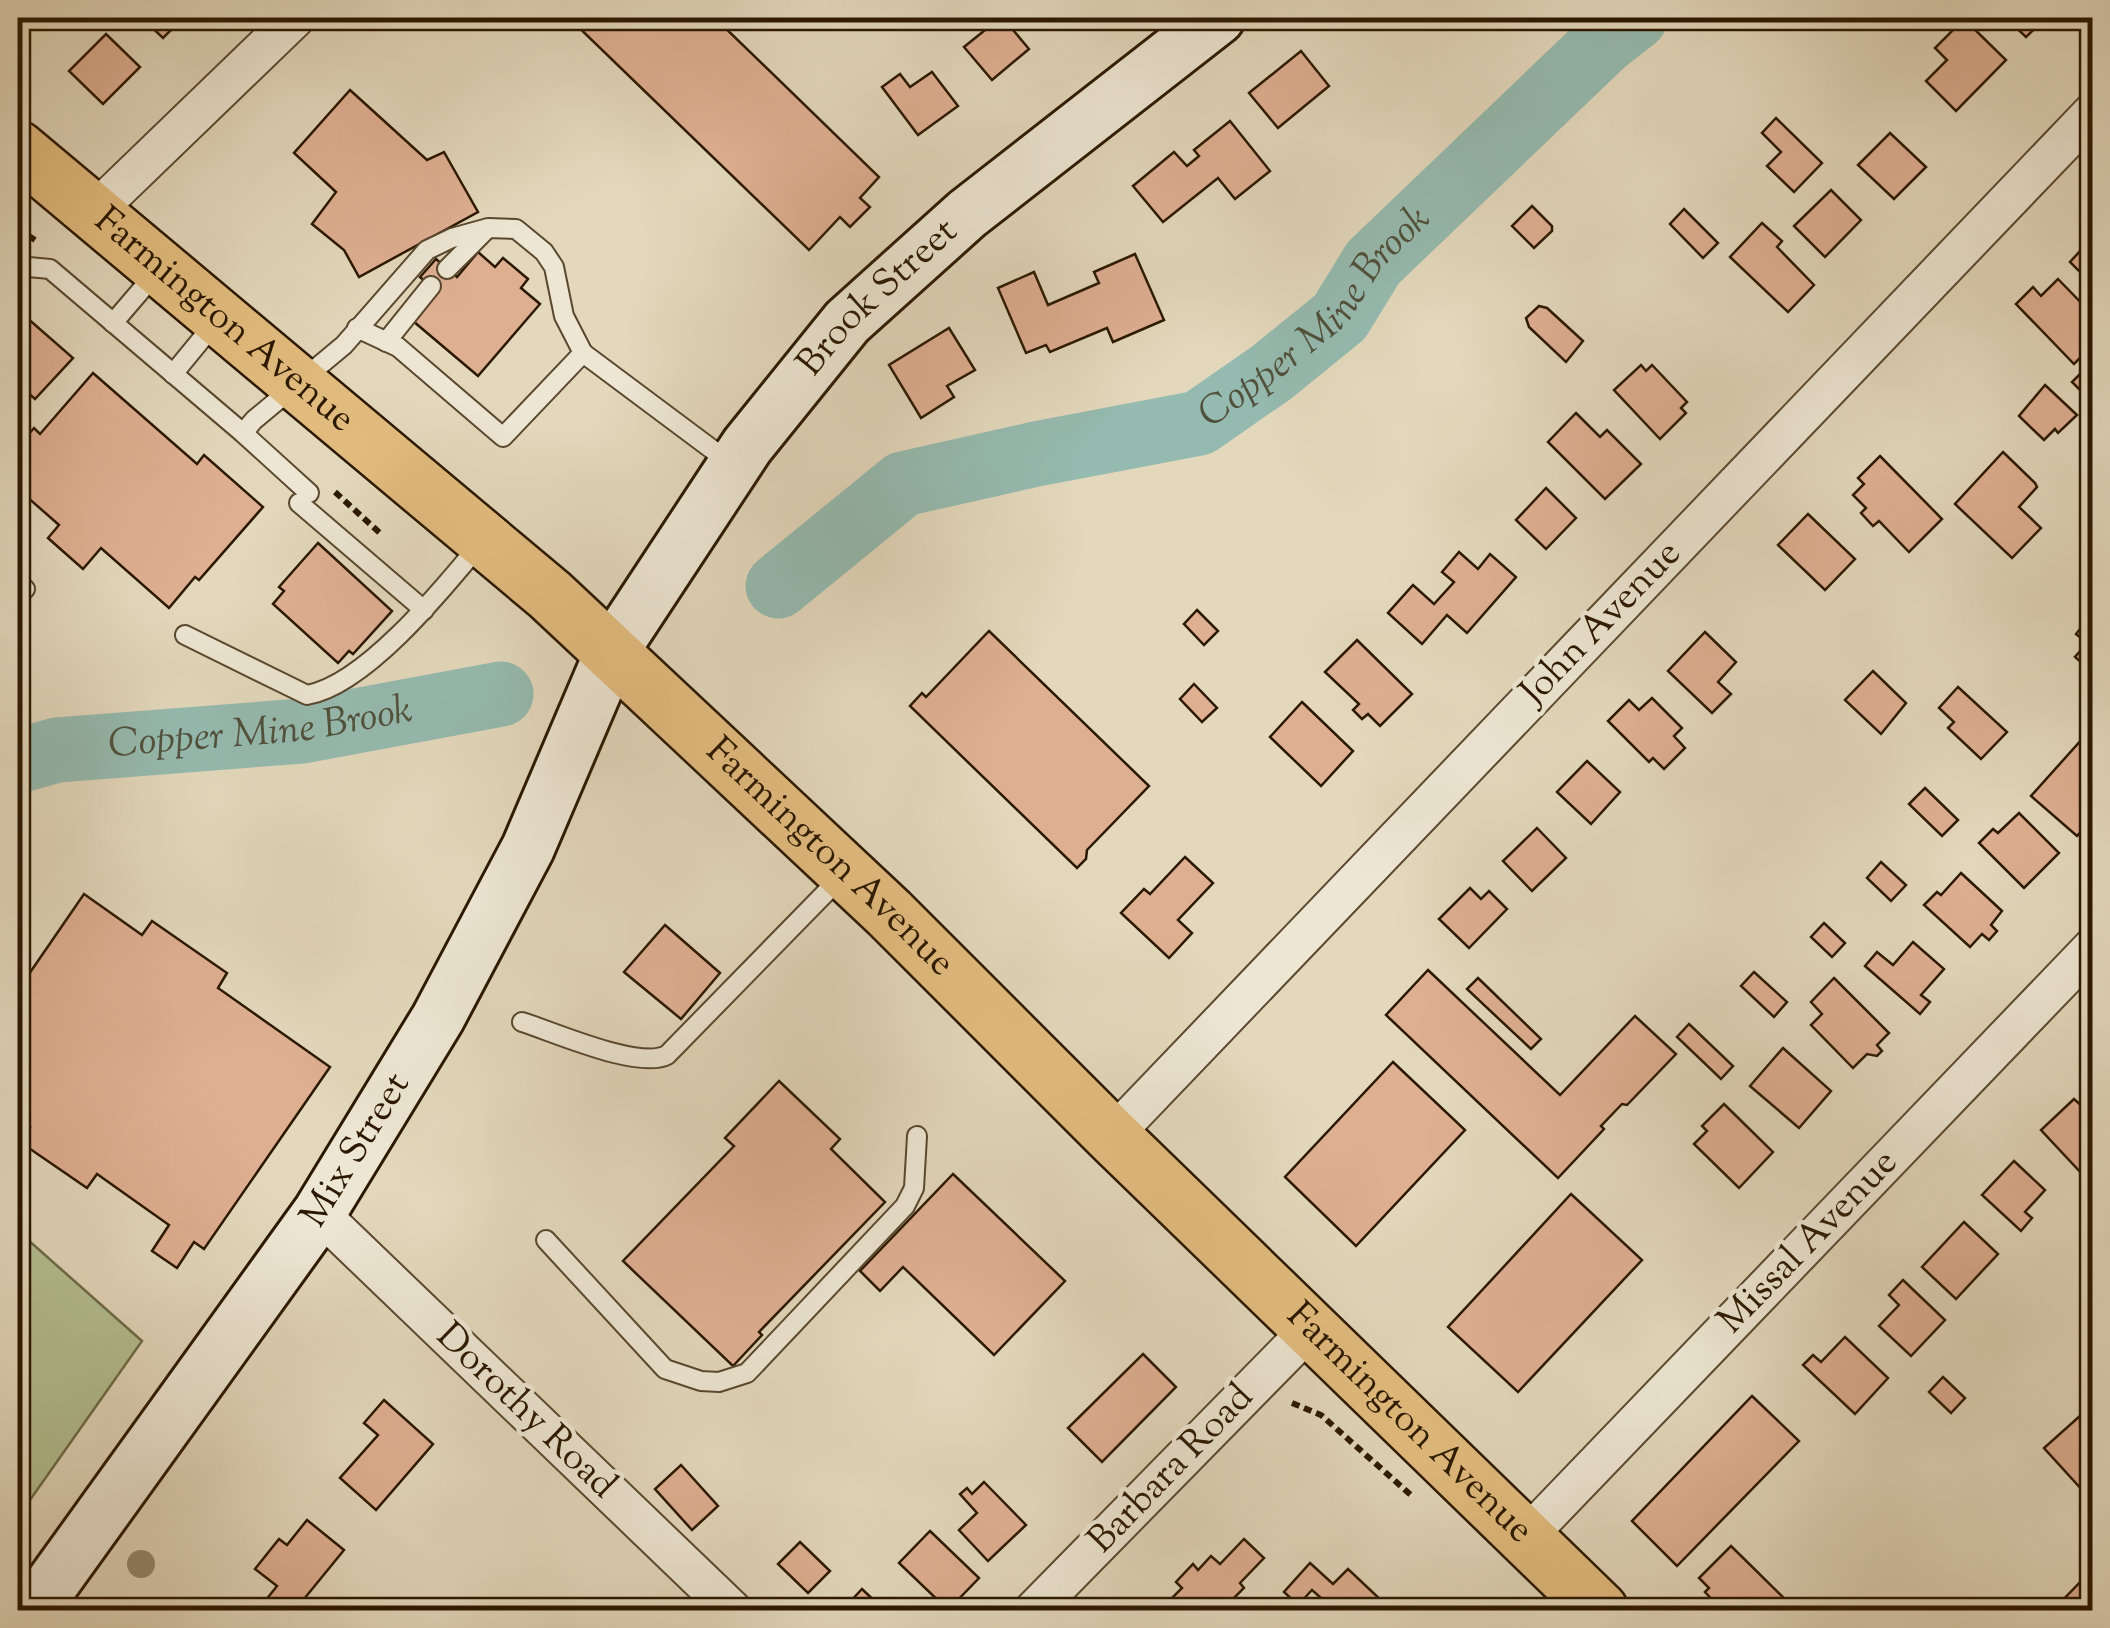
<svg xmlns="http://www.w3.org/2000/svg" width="2110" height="1628" font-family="'Sorts Mill Goudy',serif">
	<rect width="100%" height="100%" fill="#e3d8bc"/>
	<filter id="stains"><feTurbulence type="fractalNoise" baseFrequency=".002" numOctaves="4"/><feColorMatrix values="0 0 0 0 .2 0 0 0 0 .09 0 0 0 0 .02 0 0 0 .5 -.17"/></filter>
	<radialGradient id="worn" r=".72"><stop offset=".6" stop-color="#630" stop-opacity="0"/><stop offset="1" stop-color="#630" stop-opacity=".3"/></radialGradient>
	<polygon fill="#b3bf92" stroke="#6f6c49" stroke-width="2.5" points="18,1231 142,1341 18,1517"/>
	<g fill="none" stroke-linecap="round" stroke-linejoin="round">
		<g stroke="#95baaf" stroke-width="65">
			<path id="s1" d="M778 586 903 484 1036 454 1199 423 1271 373 1340 317 1373 263 1603 43 1635 18"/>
			<path id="s2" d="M18 761 57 750 302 731 501 694"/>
		</g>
	</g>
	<g fill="#dfaf92" stroke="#2b1800" stroke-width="2.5">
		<polygon points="142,18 183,18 163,38"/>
		<polygon points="569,18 715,18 879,177 860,198 870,207 850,227 840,217 809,250"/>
		<polygon points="1000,18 1003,18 1029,49 992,80 964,47"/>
		<polygon points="2006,18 2046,18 2026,37"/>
		<polygon points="1964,19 2006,60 1956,111 1926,81 1947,60 1935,48"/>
		<polygon points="106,34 140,67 103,104 69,71"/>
		<polygon points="1301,51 1329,86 1278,128 1249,93"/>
		<polygon points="932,72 958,106 918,135 882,87 900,74 910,87"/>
		<polygon points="350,90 427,160 444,152 478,212 359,277 344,250 312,224 336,192 294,153"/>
		<polygon points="1776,118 1822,163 1794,192 1767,166 1781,152 1762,133"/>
		<polygon points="1230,121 1270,171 1235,199 1218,178 1163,222 1133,186 1174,152 1187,166 1199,156 1194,150"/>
		<polygon points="1890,133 1926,167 1894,199 1858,165"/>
		<polygon points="1831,190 1861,220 1825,257 1794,226"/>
		<polygon points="1532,206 1552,226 1552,231 1534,248 1512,226"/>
		<polygon points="1684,209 1718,243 1703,258 1670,224"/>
		<polygon points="1762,223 1782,241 1777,247 1814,285 1788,312 1730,257"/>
		<polygon points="2092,238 2092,284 2070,262"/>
		<polygon points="478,252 495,267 503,258 528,279 521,288 540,304 478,376 413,321 438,292 420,277 436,259 457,277"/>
		<polygon points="1135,254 1164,320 1113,342 1107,328 1050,352 1046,345 1026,353 998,288 1034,272 1048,305 1099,283 1094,272"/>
		<polygon points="2058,279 2092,314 2092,346 2074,364 2016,304 2033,287 2041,296"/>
		<polygon points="1539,306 1547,308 1583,341 1566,362 1529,327 1526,318"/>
		<polygon points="18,310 73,358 35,399 18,384"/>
		<polygon points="949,328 975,370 947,386 954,397 921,418 889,365"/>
		<polygon points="2092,362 2092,402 2072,382"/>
		<polygon points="1641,365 1646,371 1652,365 1687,402 1681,408 1686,413 1660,439 1614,390"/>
		<polygon points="93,373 197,464 204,455 263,507 199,580 195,577 169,608 101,548 83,569 48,538 59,525 18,489 18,459 27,448 21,443 34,428 40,434"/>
		<polygon points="2045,385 2077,415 2058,433 2055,429 2044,440 2019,416"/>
		<polygon points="1576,413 1600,437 1607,430 1641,464 1605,499 1548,442"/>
		<polygon points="2003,452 2035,483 2037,487 2019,507 2041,528 2012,558 1955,504"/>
		<polygon points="1880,456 1942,519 1909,552 1879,521 1873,526 1861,513 1866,508 1853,495 1864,484 1858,478"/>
		<polygon points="1546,488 1576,518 1546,549 1516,520"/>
		<polygon points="1808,514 1855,559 1825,590 1778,545"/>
		<polygon points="318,543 392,611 353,654 349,651 338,663 273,604 284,591 279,587"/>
		<polygon points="1459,552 1478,569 1490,554 1516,577 1467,633 1447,615 1422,644 1388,613 1413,585 1434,604 1454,582 1442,572"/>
		<polygon points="1197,610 1218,631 1204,645 1184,624"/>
		<polygon points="2088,619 2092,623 2092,672 2075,657 2087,643 2076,634"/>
		<polygon points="989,631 1149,786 1087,850 1086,859 1077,868 910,706 922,693 926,697"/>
		<polygon points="1705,632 1736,662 1718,682 1731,694 1712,713 1668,671"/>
		<polygon points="1357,640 1412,694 1380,726 1368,714 1362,719 1353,710 1359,704 1325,672"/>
		<polygon points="1873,671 1906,703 1881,734 1845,700"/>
		<polygon points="1194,684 1217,708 1202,722 1180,699"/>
		<polygon points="1958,687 2007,732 1981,759 1948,728 1954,722 1939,708"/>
		<polygon points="1652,698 1682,728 1674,736 1685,748 1664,769 1653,758 1649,762 1608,721 1629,700 1639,710"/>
		<polygon points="1302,702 1353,751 1321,786 1270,737"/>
		<polygon points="2092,728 2092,819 2077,836 2031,796"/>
		<polygon points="1587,761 1620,792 1591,824 1557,792"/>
		<polygon points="1925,788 1958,820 1942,836 1909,804"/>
		<polygon points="2019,813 2059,853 2024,888 1979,843 1993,829 1998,833"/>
		<polygon points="1537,828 1566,858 1532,891 1503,861"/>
		<polygon points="1185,857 1213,883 1178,920 1192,933 1169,958 1121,913 1144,889 1150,894"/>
		<polygon points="1881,862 1906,885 1891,901 1867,878"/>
		<polygon points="1961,873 2002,911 1991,925 1997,931 1989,940 1982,934 1970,947 1924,905 1937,892 1941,895"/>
		<polygon points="1470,888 1481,899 1489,891 1507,909 1469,948 1439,919"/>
		<polygon points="84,894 142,935 152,921 227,973 218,988 330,1067 204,1249 194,1242 177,1268 152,1251 169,1225 97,1174 87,1188 20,1142 30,1127 18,1118 18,990"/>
		<polygon points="1824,923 1845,943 1832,957 1811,937"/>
		<polygon points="665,925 720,973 681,1019 624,972"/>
		<polygon points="1913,942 1944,969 1921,995 1930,1002 1920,1014 1865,966 1877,952 1893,965"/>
		<polygon points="1428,970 1560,1095 1635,1016 1676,1054 1627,1105 1622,1104 1601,1126 1604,1129 1558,1178 1386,1015"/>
		<polygon points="1754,972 1787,1002 1774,1017 1741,986"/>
		<polygon points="1478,978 1541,1039 1531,1049 1467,989"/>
		<polygon points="1834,978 1889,1033 1877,1045 1882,1051 1877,1056 1867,1054 1853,1068 1811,1025 1822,1014 1811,1002"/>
		<polygon points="1689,1024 1733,1066 1721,1079 1677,1037"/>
		<polygon points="1783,1048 1831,1091 1799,1128 1750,1086"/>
		<polygon points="1393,1062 1465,1130 1356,1246 1285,1177"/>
		<polygon points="779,1081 840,1139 831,1149 885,1202 759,1332 762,1335 733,1366 623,1261 734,1146 725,1138"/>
		<polygon points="2074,1099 2092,1115 2092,1169 2084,1176 2041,1130"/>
		<polygon points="1724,1104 1773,1152 1739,1188 1694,1144 1707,1131 1702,1126"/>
		<polygon points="2014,1161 2045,1190 2025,1212 2032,1218 2021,1231 1982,1195"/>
		<polygon points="953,1174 1065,1281 994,1355 903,1267 880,1291 860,1271"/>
		<polygon points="1571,1194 1642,1260 1518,1392 1448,1327"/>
		<polygon points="1964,1222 1998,1254 1956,1299 1922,1267"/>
		<polygon points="1903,1280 1945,1320 1911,1356 1879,1326 1899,1305 1889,1295"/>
		<polygon points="1845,1337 1888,1378 1855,1414 1803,1365 1813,1355 1821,1362"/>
		<polygon points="1143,1354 1176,1387 1102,1462 1068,1428"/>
		<polygon points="1943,1377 1965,1398 1951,1413 1929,1392"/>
		<polygon points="1752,1396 1799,1441 1677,1566 1632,1521"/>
		<polygon points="384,1400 433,1444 376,1510 340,1478 378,1435 364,1423"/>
		<polygon points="2090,1407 2092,1410 2092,1484 2084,1492 2044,1448"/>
		<polygon points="681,1465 718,1506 692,1530 655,1489"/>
		<polygon points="984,1482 1026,1525 988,1561 959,1530 977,1513 960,1494 967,1488 972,1494"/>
		<polygon points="307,1520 344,1550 295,1610 258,1610 277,1586 255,1569 279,1539 287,1545"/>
		<polygon points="930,1531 979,1578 948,1610 899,1563"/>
		<polygon points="1244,1539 1264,1558 1240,1583 1244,1588 1222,1610 1172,1610 1166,1604 1182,1588 1176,1582 1193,1564 1198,1570 1211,1556 1220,1564"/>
		<polygon points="800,1542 830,1571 808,1593 778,1564"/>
		<polygon points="1731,1546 1796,1610 1751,1610 1747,1607 1743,1610 1731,1610 1724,1602 1719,1607 1705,1592 1709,1588 1699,1578"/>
		<polygon points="1310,1563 1333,1584 1348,1569 1382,1601 1373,1610 1320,1610 1313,1605 1320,1597 1312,1590 1298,1605 1284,1592"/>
		<polygon points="2091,1571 2092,1610 2058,1610 2055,1608"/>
		<polygon points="862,1589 884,1610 851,1610 846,1606"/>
	</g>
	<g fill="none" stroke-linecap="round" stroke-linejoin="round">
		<g stroke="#59482f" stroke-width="22">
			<g id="lane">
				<polyline points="18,266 50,269 243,433 309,493"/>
				<polyline points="447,269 484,232"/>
				<polyline points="113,323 155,274"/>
				<polyline points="357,328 398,347 503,437 583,353 729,462"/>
				<polyline points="386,342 431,286"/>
				<polyline points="173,374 214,324"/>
				<polyline points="243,433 254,420 344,345 427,250 452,238 488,228 516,229 544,252 554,267 564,316 583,353"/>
				<polyline points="299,503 424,610"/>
				<polyline points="18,582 25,589"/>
				<path d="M185 635 307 695C365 685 442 590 480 544"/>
				<path d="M522 1022C554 1032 639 1070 667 1055L843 875"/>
				<polyline points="546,1240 665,1369 701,1381 719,1382 747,1373 905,1206 914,1188 917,1136"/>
			</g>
		</g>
		<g stroke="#59482f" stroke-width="42">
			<g id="street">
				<polyline points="93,213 295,18"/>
				<polyline points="1112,1136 2092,113"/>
				<polyline points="319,1213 732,1610"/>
				<polyline points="1525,1538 2092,948"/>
				<polyline points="1034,1610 1310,1329"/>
			</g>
		</g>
		<g stroke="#2b1800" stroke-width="58">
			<g id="secondary">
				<path id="s3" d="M33 1610 319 1213 438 1018 528 848 612 651 747 446 847 322 967 214 1218 18"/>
			</g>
		</g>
		<g stroke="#2b1800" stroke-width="60">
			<g id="highway">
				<path id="s4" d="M18 149 550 595 889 913 1112 1136 1600 1610"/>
			</g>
		</g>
		<g stroke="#2b1800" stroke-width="6" stroke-dasharray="8 5" stroke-linecap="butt">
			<polyline points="18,229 35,240"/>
			<polyline points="335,492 381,534"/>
			<polyline points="1292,1403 1321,1415 1412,1496"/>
		</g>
		<use href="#lane" stroke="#ede6d3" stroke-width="18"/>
		<use href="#street" stroke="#ede6d3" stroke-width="38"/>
		<use href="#secondary" stroke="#ede6d3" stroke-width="52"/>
		<use href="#highway" stroke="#e2bc7e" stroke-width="55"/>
	</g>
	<circle fill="#948a6d" cx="141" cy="1564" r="14"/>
	<g text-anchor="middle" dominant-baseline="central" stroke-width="9" stroke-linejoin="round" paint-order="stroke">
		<g font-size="38" fill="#2b1800" stroke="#ede6d3">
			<text stroke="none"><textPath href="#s3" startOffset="1568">Brook Street</textPath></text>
			<text stroke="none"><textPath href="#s4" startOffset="268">Farmington Avenue</textPath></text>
			<text transform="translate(1602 624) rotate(-46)">John Avenue</text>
			<text stroke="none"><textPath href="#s4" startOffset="1078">Farmington Avenue</textPath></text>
			<text stroke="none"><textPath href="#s3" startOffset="562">Mix Street</textPath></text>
			<text transform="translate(1809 1243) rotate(-46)">Missal Avenue</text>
			<text transform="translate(525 1412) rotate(44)">Dorothy Road</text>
			<text stroke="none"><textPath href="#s4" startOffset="1888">Farmington Avenue</textPath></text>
			<text transform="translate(1172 1470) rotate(-46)">Barbara Road</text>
		</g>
		<g font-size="40" font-style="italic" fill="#50513d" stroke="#ede6d3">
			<text stroke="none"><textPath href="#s1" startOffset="622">Copper Mine Brook</textPath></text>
			<text stroke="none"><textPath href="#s2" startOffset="245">Copper Mine Brook</textPath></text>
		</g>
	</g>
	<rect width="2110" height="1628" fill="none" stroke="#e3d8bc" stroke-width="60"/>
	<rect x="20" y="20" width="2070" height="1588" fill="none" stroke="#2b1800" stroke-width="5"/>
	<rect x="30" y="30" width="2050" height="1568" fill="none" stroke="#2b1800" stroke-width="2.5"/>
	<rect width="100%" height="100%" filter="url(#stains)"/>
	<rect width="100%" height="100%" fill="url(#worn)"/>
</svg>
